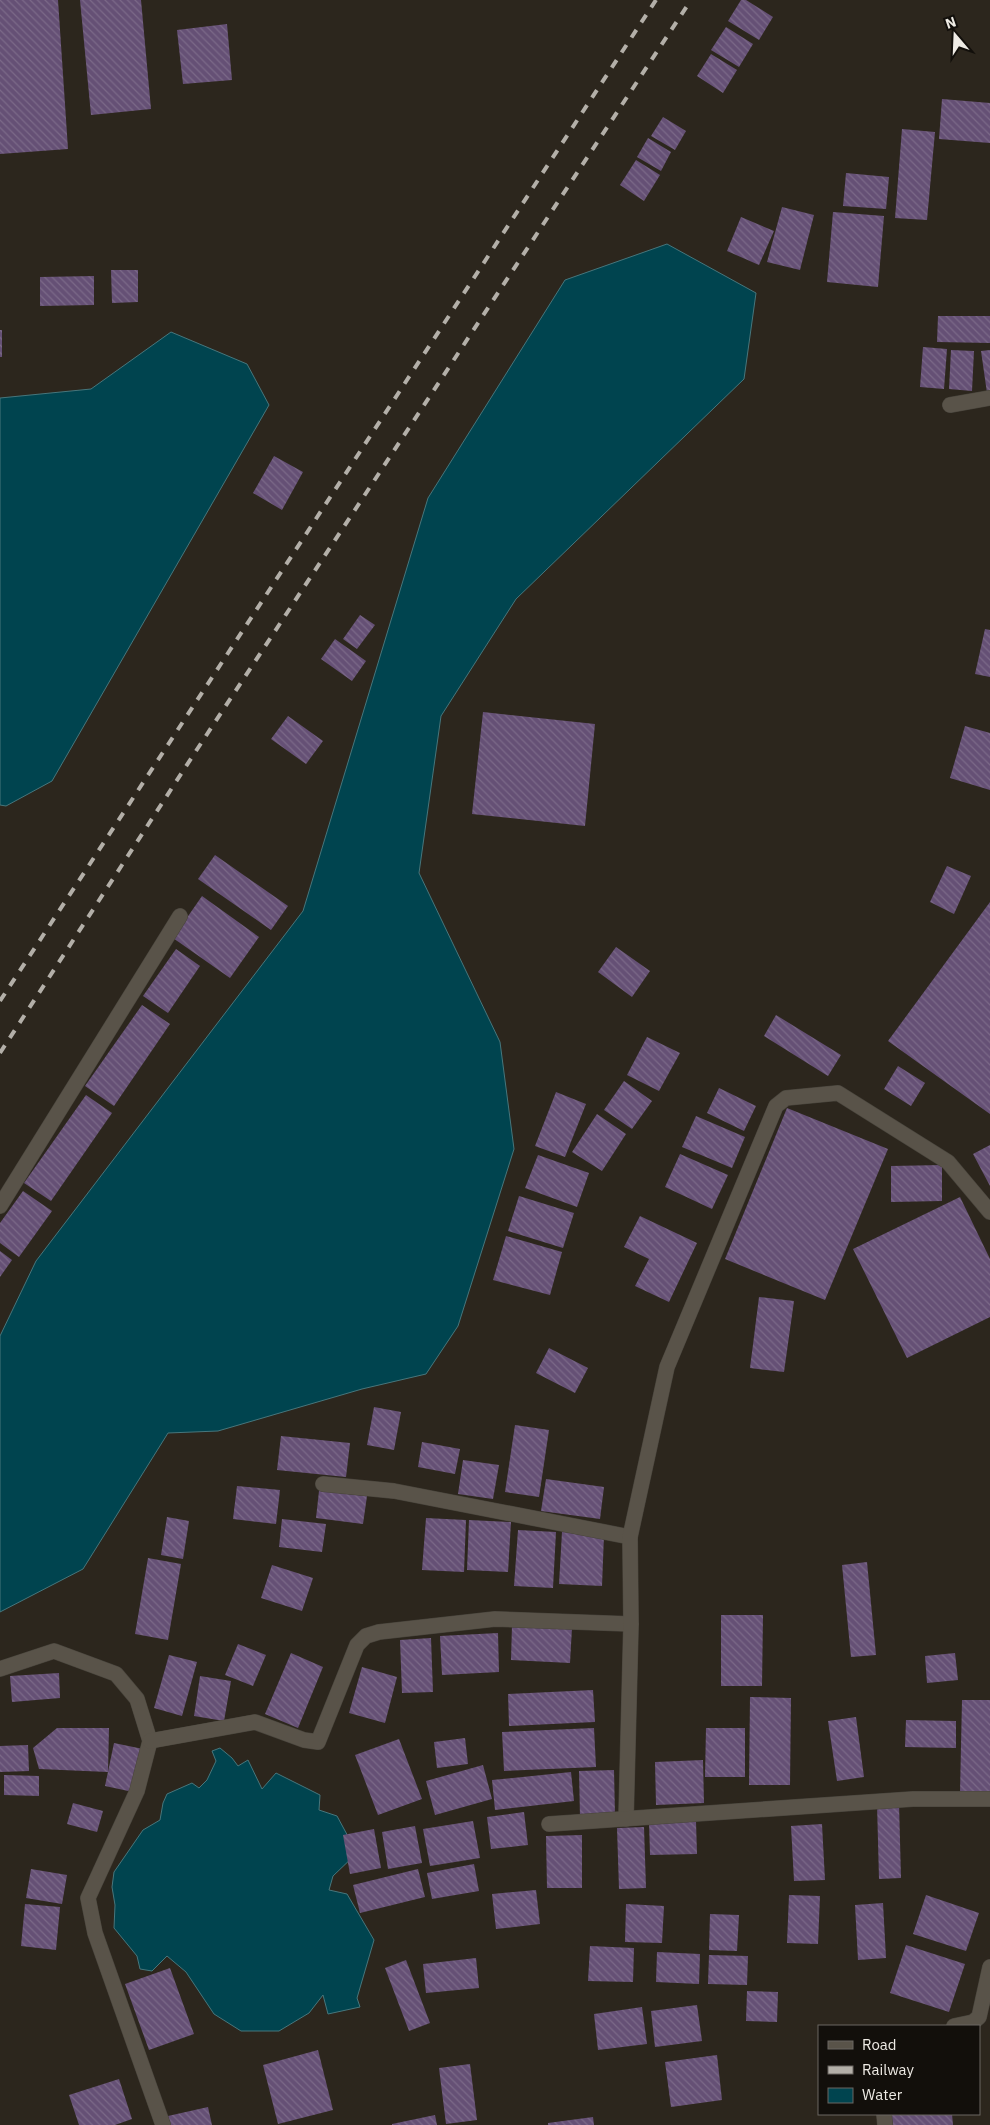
<svg xmlns="http://www.w3.org/2000/svg" width="990" height="2125" font-family="'IBM Plex Sans',sans-serif">
	<defs>
		<pattern id="building-back-hatch" width="6" height="6" patternUnits="userSpaceOnUse" patternTransform="scale(1.25)"><rect width="6" height="6" fill="#655075"/><path d="M-1 5l2 2M0 0l6 6M5-1l2 2" fill="none" stroke="#7b6988"/></pattern>
	</defs>
	<rect width="100%" height="100%" fill="#2c261d"/>
	<g fill="#00444f" stroke="#47767c">
		<polygon points="667,244 756,293 744,379 516,599 441,716 419,873 500,1042 514,1149 458,1326 426,1374 362,1389 218,1431 168,1433 83,1569 0,1612 0,1336 36,1261 303,911 428,498 565,280"/>
		<polygon points="171,332 247,364 269,405 52,781 6,806 0,805 0,398 91,389"/>
		<polygon points="220,1748 232,1758 238,1766 248,1760 262,1789 276,1773 320,1795 319,1810 337,1816 357,1853 333,1876 329,1890 347,1894 374,1940 357,1998 360,2007 328,2014 323,1995 309,2013 279,2031 241,2031 214,2014 186,1972 167,1956 152,1971 140,1969 137,1956 114,1928 115,1905 112,1887 114,1872 143,1830 160,1820 163,1803 167,1794 192,1783 199,1788 207,1780 216,1761 212,1751"/>
	</g>
	<g fill="url(#building-back-hatch)">
		<polygon points="0,0 58,0 68,149 0,154"/>
		<polygon points="80,0 141,0 151,109 91,115"/>
		<polygon points="741,0 746,0 773,17 759,40 728,21"/>
		<polygon points="227,24 232,80 183,84 177,30"/>
		<polygon points="726,27 753,44 739,67 711,50"/>
		<polygon points="711,54 737,70 723,93 697,76"/>
		<polygon points="942,99 990,103 990,143 939,139"/>
		<polygon points="663,117 686,131 675,150 651,136"/>
		<polygon points="902,129 935,132 927,220 895,218"/>
		<polygon points="648,138 671,152 661,171 637,157"/>
		<polygon points="636,160 660,175 644,201 620,185"/>
		<polygon points="846,173 889,177 886,209 843,206"/>
		<polygon points="782,207 814,215 800,270 767,262"/>
		<polygon points="833,212 884,216 878,287 827,282"/>
		<polygon points="741,217 774,231 759,265 727,251"/>
		<polygon points="111,270 138,270 138,302 112,303"/>
		<polygon points="94,276 94,305 40,306 40,277"/>
		<polygon points="938,316 990,316 990,343 937,342"/>
		<rect x="0" y="330" width="2" height="27"/>
		<polygon points="923,347 947,349 944,389 920,387"/>
		<polygon points="951,350 974,351 972,391 949,389"/>
		<polygon points="990,350 990,393 987,393 981,351"/>
		<polygon points="274,456 303,472 282,510 253,493"/>
		<polygon points="360,615 375,625 357,649 343,639"/>
		<polygon points="985,629 990,630 990,677 975,674"/>
		<polygon points="335,639 366,661 352,681 321,659"/>
		<polygon points="483,712 595,724 585,826 472,814"/>
		<polygon points="288,716 323,741 306,764 271,739"/>
		<polygon points="965,726 990,733 990,790 950,778"/>
		<polygon points="215,855 288,906 271,930 198,879"/>
		<polygon points="947,866 971,876 954,914 930,902"/>
		<polygon points="202,896 259,937 230,978 173,938"/>
		<polygon points="990,902 990,1114 888,1041"/>
		<polygon points="616,947 650,971 632,997 598,972"/>
		<polygon points="176,949 200,966 168,1013 143,996"/>
		<polygon points="142,1005 170,1024 114,1106 85,1086"/>
		<polygon points="776,1015 841,1055 828,1076 764,1036"/>
		<polygon points="647,1037 680,1053 659,1091 627,1075"/>
		<polygon points="898,1066 925,1083 911,1106 884,1089"/>
		<polygon points="624,1081 652,1101 632,1129 604,1110"/>
		<polygon points="719,1088 756,1106 744,1131 707,1113"/>
		<polygon points="556,1092 586,1104 565,1157 535,1146"/>
		<polygon points="86,1095 112,1113 51,1201 24,1183"/>
		<polygon points="787,1108 888,1149 825,1300 725,1259"/>
		<polygon points="597,1114 626,1134 602,1171 572,1152"/>
		<polygon points="696,1116 745,1137 732,1168 682,1147"/>
		<polygon points="990,1145 990,1186 973,1154"/>
		<polygon points="680,1154 728,1175 712,1209 665,1187"/>
		<polygon points="538,1155 589,1173 577,1207 525,1188"/>
		<polygon points="942,1165 942,1201 891,1202 891,1166"/>
		<polygon points="23,1191 52,1211 19,1257 0,1243 0,1223"/>
		<polygon points="519,1196 574,1213 563,1248 508,1231"/>
		<polygon points="960,1197 990,1259 990,1317 907,1358 853,1249"/>
		<polygon points="640,1216 697,1243 669,1302 635,1286 649,1259 624,1247"/>
		<polygon points="506,1236 562,1252 550,1295 493,1280"/>
		<polygon points="0,1251 12,1260 0,1277"/>
		<polygon points="759,1297 794,1301 784,1372 750,1368"/>
		<polygon points="549,1348 588,1368 575,1393 536,1373"/>
		<polygon points="374,1407 401,1412 394,1450 367,1445"/>
		<polygon points="515,1425 549,1430 539,1497 505,1492"/>
		<polygon points="281,1436 350,1443 346,1477 277,1470"/>
		<polygon points="422,1442 460,1449 455,1474 418,1467"/>
		<polygon points="463,1460 499,1465 493,1499 458,1494"/>
		<polygon points="546,1479 604,1487 600,1519 541,1511"/>
		<polygon points="237,1486 280,1490 276,1524 233,1519"/>
		<polygon points="319,1491 367,1496 363,1524 316,1518"/>
		<polygon points="167,1517 189,1521 183,1559 161,1555"/>
		<polygon points="426,1518 466,1520 464,1572 422,1570"/>
		<polygon points="282,1519 326,1524 322,1552 279,1547"/>
		<polygon points="469,1520 511,1522 508,1572 467,1570"/>
		<polygon points="518,1530 556,1532 553,1588 514,1586"/>
		<polygon points="562,1532 604,1535 602,1586 559,1584"/>
		<polygon points="148,1558 181,1564 168,1640 135,1634"/>
		<polygon points="867,1562 876,1655 851,1657 842,1565"/>
		<polygon points="272,1565 313,1578 302,1611 261,1598"/>
		<polygon points="721,1615 763,1615 762,1686 721,1686"/>
		<polygon points="512,1625 572,1628 570,1663 511,1660"/>
		<polygon points="498,1633 499,1672 442,1675 440,1636"/>
		<polygon points="431,1638 433,1692 402,1693 400,1640"/>
		<polygon points="238,1644 266,1655 253,1686 225,1675"/>
		<polygon points="291,1653 323,1667 298,1728 265,1714"/>
		<polygon points="955,1653 958,1680 927,1683 925,1656"/>
		<polygon points="169,1655 197,1662 182,1716 154,1708"/>
		<polygon points="362,1667 397,1677 385,1723 349,1713"/>
		<polygon points="59,1673 60,1698 12,1702 10,1676"/>
		<polygon points="200,1676 231,1681 224,1721 194,1716"/>
		<polygon points="593,1690 595,1722 509,1726 508,1694"/>
		<polygon points="750,1697 791,1698 790,1785 749,1785"/>
		<polygon points="962,1700 990,1700 990,1794 960,1793"/>
		<polygon points="856,1717 864,1777 837,1781 828,1721"/>
		<polygon points="906,1720 956,1721 956,1748 905,1747"/>
		<polygon points="57,1728 109,1728 108,1772 39,1769 33,1748"/>
		<polygon points="594,1728 596,1767 504,1771 502,1732"/>
		<polygon points="706,1728 745,1728 745,1777 705,1777"/>
		<polygon points="465,1738 468,1764 437,1768 434,1742"/>
		<polygon points="399,1739 422,1799 378,1815 355,1755"/>
		<polygon points="114,1743 143,1749 133,1792 105,1786"/>
		<polygon points="28,1745 29,1771 0,1772 0,1746"/>
		<polygon points="703,1760 704,1803 656,1805 655,1762"/>
		<polygon points="483,1765 492,1799 435,1815 426,1781"/>
		<polygon points="614,1770 615,1815 580,1817 579,1771"/>
		<polygon points="571,1772 574,1801 495,1810 492,1780"/>
		<polygon points="4,1775 39,1776 39,1796 4,1795"/>
		<polygon points="73,1803 103,1811 97,1832 67,1824"/>
		<polygon points="899,1803 901,1878 879,1879 877,1804"/>
		<polygon points="524,1812 528,1845 491,1849 487,1817"/>
		<polygon points="473,1821 480,1858 430,1866 423,1829"/>
		<polygon points="696,1821 697,1854 650,1855 649,1822"/>
		<polygon points="822,1824 825,1880 794,1881 791,1826"/>
		<polygon points="415,1826 422,1863 388,1869 382,1832"/>
		<polygon points="644,1827 646,1888 619,1889 617,1828"/>
		<polygon points="374,1829 381,1868 350,1874 343,1835"/>
		<polygon points="582,1835 582,1888 547,1888 546,1836"/>
		<polygon points="474,1864 479,1891 432,1899 427,1873"/>
		<polygon points="31,1869 67,1875 62,1904 26,1898"/>
		<polygon points="418,1869 425,1897 360,1913 353,1885"/>
		<polygon points="536,1890 540,1924 496,1929 492,1894"/>
		<polygon points="789,1895 820,1896 818,1944 787,1943"/>
		<polygon points="926,1895 979,1913 966,1951 913,1934"/>
		<polygon points="883,1903 886,1958 858,1960 855,1905"/>
		<polygon points="25,1904 60,1907 56,1950 21,1946"/>
		<polygon points="626,1904 664,1906 662,1943 625,1942"/>
		<polygon points="710,1914 739,1915 737,1951 709,1950"/>
		<polygon points="906,1945 965,1964 949,2012 890,1993"/>
		<polygon points="590,1946 634,1948 633,1982 588,1981"/>
		<polygon points="657,1952 700,1954 699,1984 656,1982"/>
		<polygon points="709,1955 748,1956 747,1985 708,1984"/>
		<polygon points="476,1958 479,1988 426,1993 423,1964"/>
		<polygon points="406,1960 430,2023 409,2031 385,1968"/>
		<polygon points="170,1968 194,2034 149,2050 125,1984"/>
		<polygon points="747,1991 778,1992 777,2022 746,2021"/>
		<polygon points="697,2005 702,2041 655,2047 651,2011"/>
		<polygon points="642,2007 647,2044 598,2050 594,2014"/>
		<polygon points="318,2050 333,2110 278,2124 263,2065"/>
		<polygon points="717,2055 722,2100 671,2107 665,2062"/>
		<polygon points="470,2064 477,2120 446,2124 439,2068"/>
		<polygon points="119,2079 132,2119 115,2125 79,2125 69,2095"/>
		<polygon points="208,2107 212,2125 170,2125 168,2116"/>
		<polygon points="891,2114 952,2114 953,2125 893,2125"/>
		<polygon points="435,2115 437,2125 392,2125 392,2124"/>
		<polygon points="593,2117 594,2125 548,2125 548,2123"/>
	</g>
	<g fill="none" stroke-linecap="round" stroke-linejoin="round">
		<g stroke="#48443c" stroke-width="16">
			<g id="street">
				<polyline points="950,405 990,398"/>
				<polyline points="0,1206 180,916"/>
				<polyline points="323,1484 394,1491 630,1537"/>
				<polyline points="0,1669 54,1651 116,1674 137,1699 150,1741 137,1791 88,1898 95,1933 163,2125"/>
				<polyline points="150,1741 255,1722 304,1740 318,1742 357,1645 366,1636 379,1632 495,1619 631,1624"/>
				<polyline points="626,1819 631,1624 630,1537 667,1367 776,1106 786,1098 838,1093 948,1162 990,1212"/>
				<polyline points="549,1824 913,1799 990,1799"/>
				<polyline points="954,2026 973,2022 979,2017 990,1967"/>
				<polyline points="884,2114 885,2125"/>
			</g>
		</g>
		<use href="#street" stroke="#595349" stroke-width="15"/>
		<g stroke="#b3afa8" stroke-width="4" stroke-dasharray="9 9" stroke-linecap="butt">
			<polyline points="0,1001 656,0"/>
			<polyline points="0,1053 194,754 691,0"/>
		</g>
	</g>
	<rect x="818" y="2025" width="162" height="90" fill="#120f0b" stroke="#6a6762"/>
	<rect x="828" y="2041" width="25" height="8" fill="#595349" stroke="#6a6762"/>
	<text x="862" y="2050" font-size="15" fill="#eeebe5">Road</text>
	<rect x="828" y="2066" width="25" height="8" fill="#b3afa8" stroke="#6a6762"/>
	<text x="862" y="2075" font-size="15" fill="#eeebe5">Railway</text>
	<rect x="828" y="2088" width="25" height="15" fill="#00444f" stroke="#6a6762"/>
	<text x="862" y="2100" font-size="15" fill="#eeebe5">Water</text>
	<g transform="translate(955 35) rotate(341)" stroke="#120f0b" stroke-width="4" paint-order="stroke">
	<path d="M0-4L9 19L0 12L-9 19Z" fill="#eeebe5"/>
	<text y="-8" font-size="14" font-weight="bold" text-anchor="middle" fill="#eeebe5">N</text>
	</g>
</svg>
